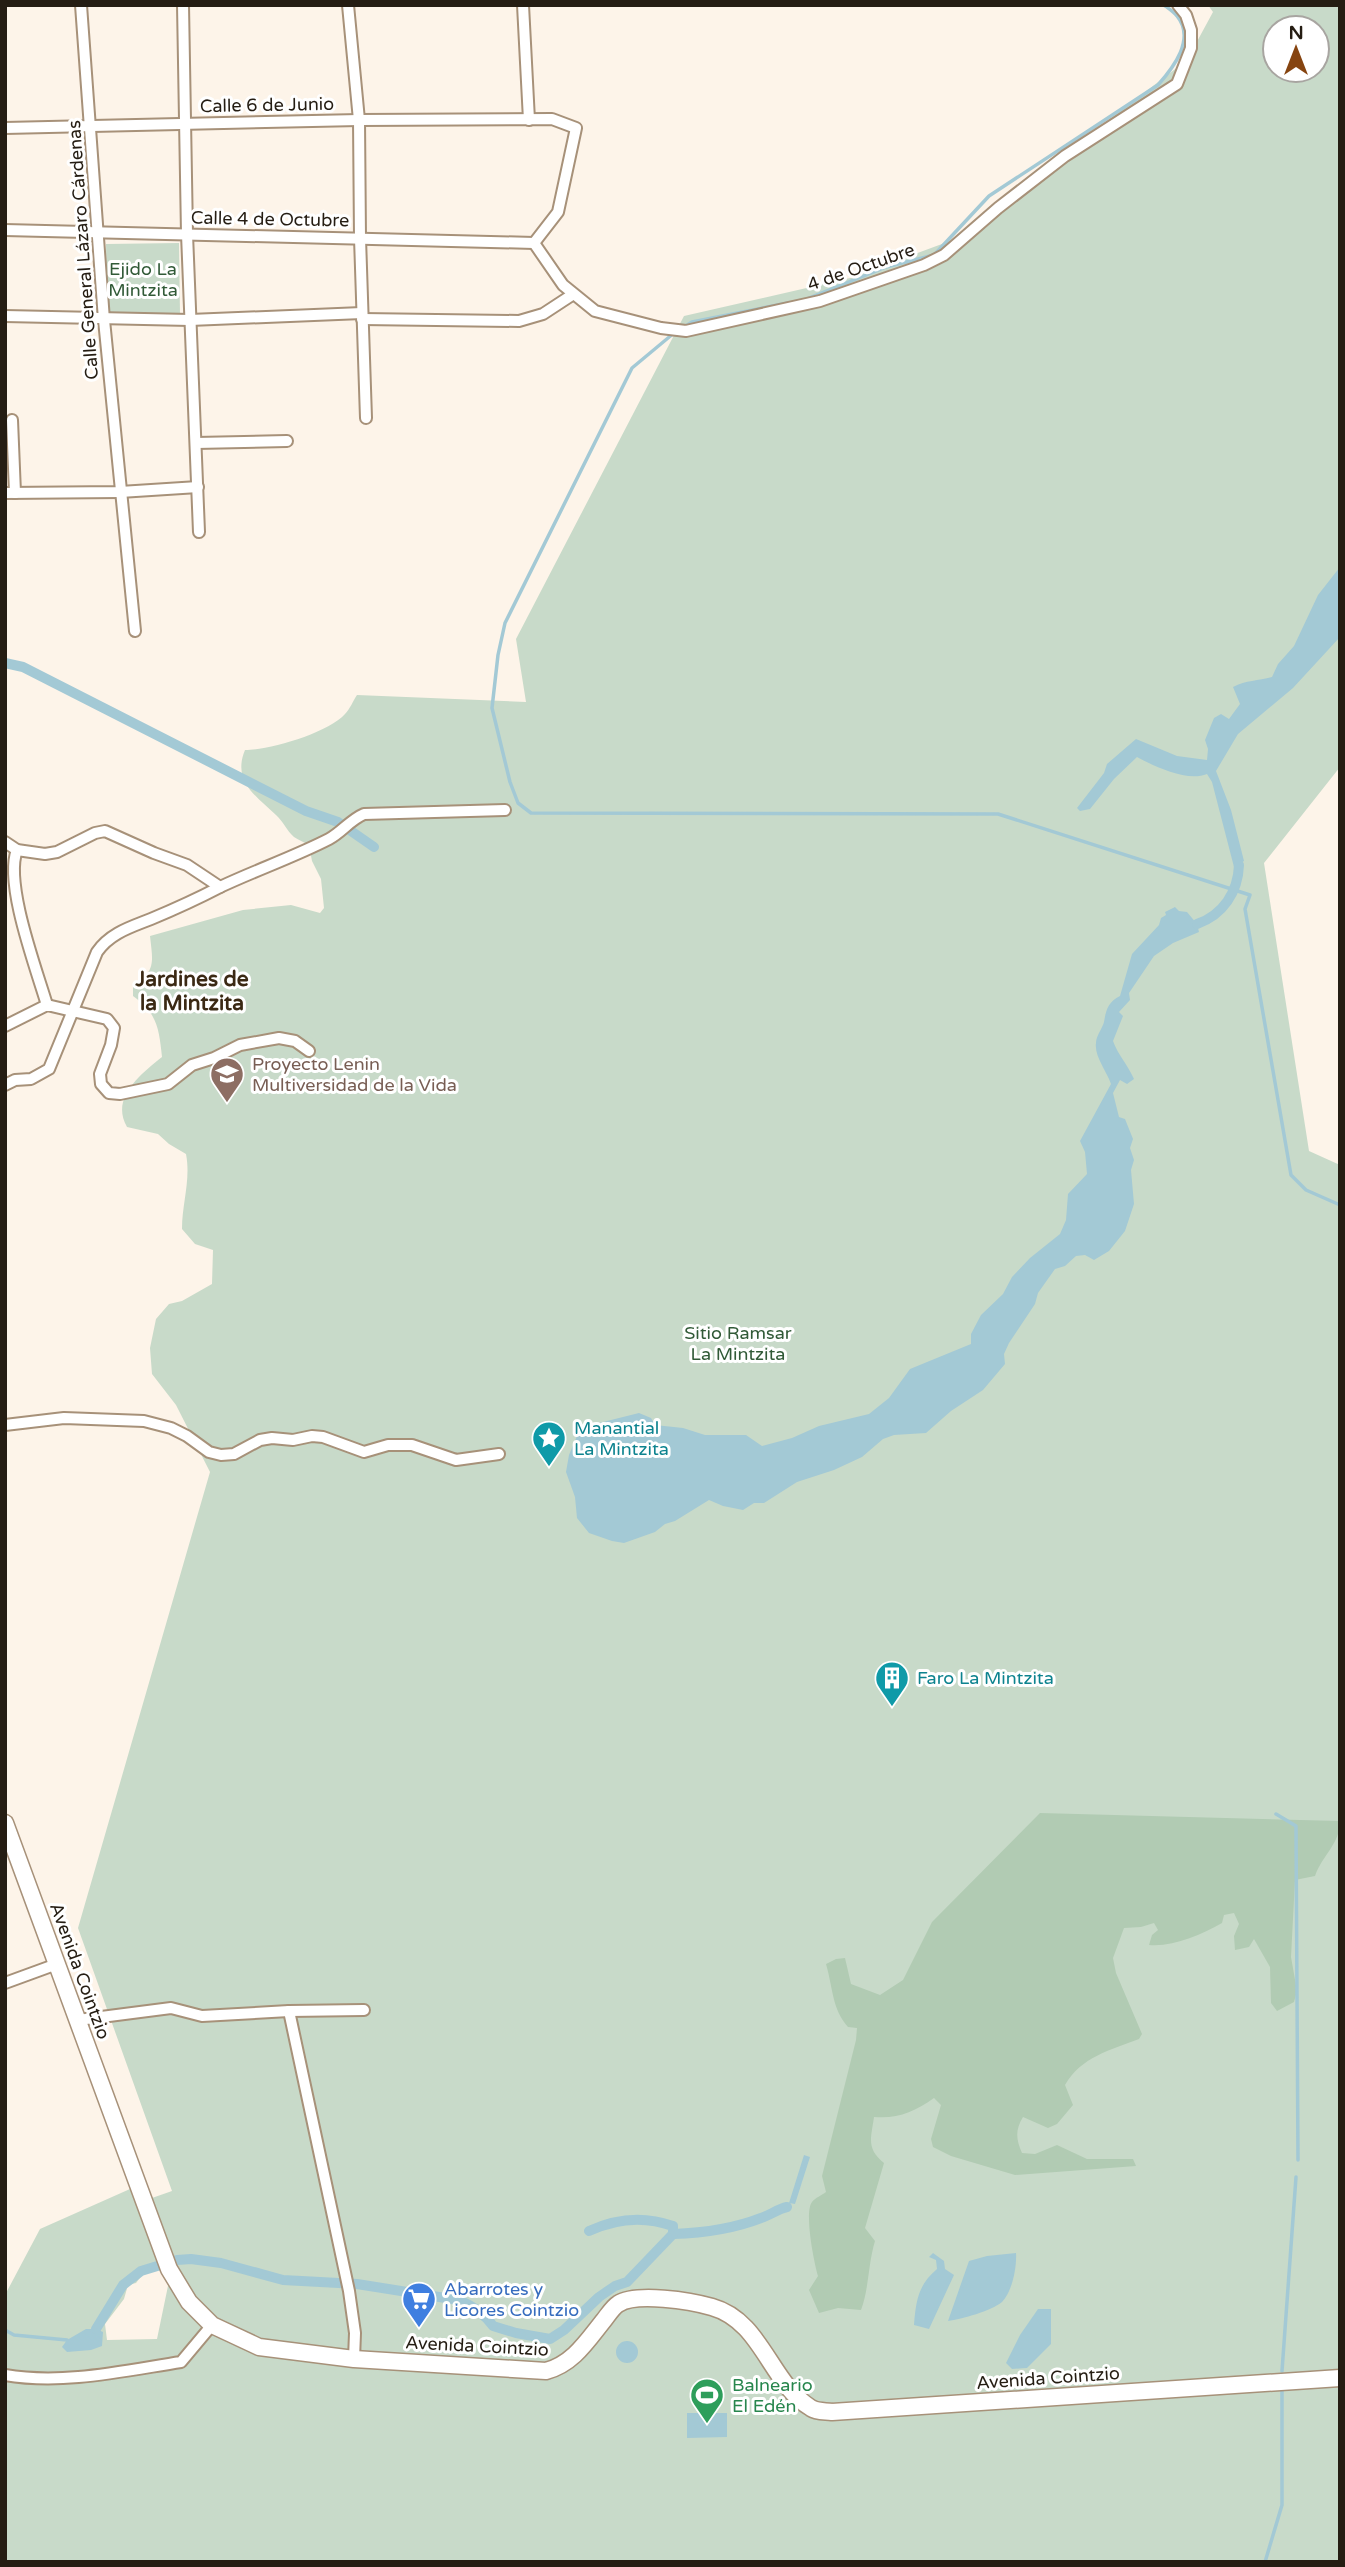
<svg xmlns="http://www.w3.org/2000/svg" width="1345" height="2567" font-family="'Varela Round',sans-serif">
	<rect width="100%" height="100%" fill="#fdf4e9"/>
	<g fill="#c8dac9" fill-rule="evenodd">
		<path d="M1208 5H1340V767L1264 863 1309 1151 1340 1165V2562H5V2295L40 2229 130 2189 161 2269 143 2274 136 2283 128 2285 124 2299 105 2324 107 2340 157 2339 174 2257 152 2198 172 2191 78 1928 210 1472 176 1405 152 1374 150 1348 156 1319 169 1304 182 1301 212 1284 213 1250 195 1244 182 1229C182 1203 191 1180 186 1154L169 1144 158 1134 127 1127C110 1098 141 1074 162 1057 159 1028 157 1013 133 996V987C156 970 153 963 150 936L243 910 291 905 320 913 324 908 321 879 312 861 309 845C304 842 298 840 294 837 287 831 283 821 276 815 256 796 232 781 245 750 270 750 328 733 345 714 350 709 353 701 357 695L526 702 516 639 684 316 850 278 950 241 1187 60 1213 12ZM1275 28H1317V70H1275Z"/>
		<polygon points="179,243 180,314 107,315 106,244"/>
	</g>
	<path fill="#b1cbb3" d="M1040 1813 1340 1821C1340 1844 1323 1854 1315 1876L1295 1880 1291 1957 1297 1991 1294 2002 1277 2011 1271 2003 1270 1967 1254 1939 1249 1947 1235 1950 1234 1936 1239 1924 1234 1913 1224 1915 1222 1923C1200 1935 1174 1947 1149 1945L1152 1935 1158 1930 1154 1923 1141 1927 1124 1928 1113 1958 1116 1973 1142 2034 1139 2039C1110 2050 1081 2057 1065 2085L1073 2105 1057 2124 1048 2128 1023 2117C1015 2130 1016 2139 1022 2153L1035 2154 1057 2145 1087 2159H1133L1136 2166 1015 2175 951 2156 933 2147 931 2139 941 2105 934 2098C914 2112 898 2119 874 2117 871 2139 866 2148 884 2163L865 2228 875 2241C868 2264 869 2289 861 2310L838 2308 819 2313 809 2290 818 2276C814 2263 804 2212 812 2202 815 2198 822 2195 826 2192L822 2176 856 2040 857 2028 848 2027C832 2009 833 1988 826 1964L836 1959 845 1958 851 1984 880 1995 903 1980 932 1922Z"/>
	<g fill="#a3c9d5">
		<path d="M1340 567V637L1293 688 1238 734 1216 771 1231 810 1244 861 1234 867 1212 782 1207 774C1187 782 1156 767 1137 757L1114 779 1090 809 1080 811 1077 808 1104 773 1107 764 1136 739 1177 756 1207 760 1208 749 1205 740 1214 718 1221 714 1229 719 1240 704 1233 687C1246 680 1258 681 1272 677L1278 664 1294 646 1318 595Z"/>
		<path d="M1175 907 1179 911 1187 912 1197 924 1199 932 1173 943 1154 956 1129 993 1130 1000 1119 1012 1123 1016 1113 1041C1118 1055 1128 1065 1134 1079L1127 1084 1120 1080 1113 1093 1119 1117 1125 1119 1133 1139 1130 1148 1134 1160 1131 1170 1134 1204 1125 1231 1109 1251 1094 1260 1085 1255 1076 1256 1065 1266 1055 1269 1038 1293 1035 1304 1009 1343 1004 1354 1005 1364 983 1390 951 1411 926 1433 894 1435 883 1439 862 1457 834 1470 797 1482 764 1503H754L743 1510 723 1506 709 1500 675 1521 665 1524 655 1532 624 1543 612 1541 589 1533 577 1518 575 1497 566 1472 569 1455 577 1436 591 1425 639 1413 651 1418 655 1425 683 1428 705 1435H746L762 1446 792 1438 819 1426 869 1414 889 1398 910 1369 971 1344V1334L981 1315 1003 1294 1012 1277 1030 1258 1060 1234 1066 1220 1068 1194 1087 1174 1085 1152 1080 1141 1111 1084C1107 1072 1094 1056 1096 1043 1096 1036 1102 1029 1104 1022 1106 1010 1108 1002 1120 996L1132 954 1159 925 1161 918 1166 915 1165 912Z"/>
		<polygon points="804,2155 810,2157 795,2204 789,2203"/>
		<path d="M933 2253 944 2261 945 2269 954 2275 929 2329 914 2325C916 2301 918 2285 937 2269L936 2260 929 2257Z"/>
		<path d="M1016 2253C1017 2267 1012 2292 1002 2302 991 2311 962 2319 948 2321L969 2261 987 2256Z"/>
		<polygon points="1038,2309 1051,2309 1051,2344 1027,2368 1012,2369 1006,2363 1020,2335"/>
		<polygon points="86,2329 96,2329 103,2332 102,2346 91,2350 67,2352 62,2347 67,2340"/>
		<circle cx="627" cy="2352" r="11"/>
		<polygon points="687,2413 727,2413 727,2437 687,2438"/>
	</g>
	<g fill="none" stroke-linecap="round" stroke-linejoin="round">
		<g stroke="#a3c9d5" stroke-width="3.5">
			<path d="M809 298 886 267 934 255 989 196 1158 85C1173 68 1196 39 1177 16 1174 12 1168 8 1164 5"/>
			<polyline points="684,327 692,322 788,303"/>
			<polyline points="674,333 632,368 505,623 498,655 492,708 510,782 518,803 531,813 998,814 1250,895 1245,909 1291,1175 1306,1190 1340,1205"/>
			<polyline points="1276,1814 1296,1826 1298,2160"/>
			<polyline points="5,2330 14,2335 67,2340"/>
			<polyline points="1282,2371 1296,2177"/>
			<polyline points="1265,2562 1282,2505 1282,2389"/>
		</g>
		<g stroke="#a3c9d5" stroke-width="10">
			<polyline points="5,663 23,667 306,811 338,822 374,847"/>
			<path d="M1197 924C1223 915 1238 892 1239 865"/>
			<path d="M673 2234C703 2233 733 2229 761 2218 770 2215 778 2209 787 2207"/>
			<path d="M96 2329 123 2285 141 2271 177 2260 191 2259 221 2263 283 2280 357 2284 458 2300C473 2306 484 2313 493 2326L516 2333 550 2339 564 2330 599 2297 615 2286 627 2282 673 2234V2226C645 2216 617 2218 589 2231"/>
		</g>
		<g stroke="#a79179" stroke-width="14">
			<g id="street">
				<polyline points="81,5 104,320 135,631"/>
				<polyline points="183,5 187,234 199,532"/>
				<polyline points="348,5 359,120 360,238 366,418"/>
				<polyline points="523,5 529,120"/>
				<polyline points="5,128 359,120 552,119 576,128 558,212 534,243"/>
				<polyline points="5,230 534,243"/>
				<polyline points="534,243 563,285 595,311 661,328 686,331 820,301 924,265 944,255 998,208 1065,156 1177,84 1191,48 1191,30 1186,15 1178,5"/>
				<polyline points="5,316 190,320 362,313"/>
				<polyline points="362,319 519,321 543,314 572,295"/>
				<polyline points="12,420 15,493"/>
				<polyline points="196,443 287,441"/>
				<polyline points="5,493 120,492 198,487"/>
				<polyline points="5,842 17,850 45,854 57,852 95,833 105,831 154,853 187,865 220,887"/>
				<path d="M17 850C4 883 36 968 47 1005"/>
				<polyline points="5,1026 47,1005 107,1019 114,1028 111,1045 100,1074 101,1084 109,1093 120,1094 168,1084 192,1065 214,1058 240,1045 279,1038 295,1041 309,1051"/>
				<path d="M5 1085 15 1080 31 1079 49 1069 97 952C110 933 131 927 151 919 175 909 197 899 220 887 256 870 294 857 329 839 342 832 350 820 364 814L505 810"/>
				<polyline points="5,1425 64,1418 144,1421 171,1428 187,1436 209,1452 221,1455 234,1454 260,1440 272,1438 293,1440 312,1436 323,1437 364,1452 388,1445 412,1445 456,1460 499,1454"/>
				<polyline points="5,1983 57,1964"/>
				<polyline points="289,2011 349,2291 355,2333 354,2359"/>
				<polyline points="78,2020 171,2008 202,2016 289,2011 364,2010"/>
				<path d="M5 2375C63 2385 123 2371 181 2362L212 2325"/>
			</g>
		</g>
		<g stroke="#a79179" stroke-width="19">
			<path id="secondary" d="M5 1823 169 2269 189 2302 212 2325 259 2347 354 2359 546 2371C573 2364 587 2341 604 2320 608 2315 613 2307 618 2304 636 2292 691 2301 712 2307 762 2321 770 2383 811 2408 817 2412 825 2411 832 2412L1340 2378"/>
		</g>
		<use href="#street" stroke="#fff" stroke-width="10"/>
		<use href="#secondary" stroke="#fff" stroke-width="16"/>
	</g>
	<defs>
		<g id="university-pin" transform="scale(1.75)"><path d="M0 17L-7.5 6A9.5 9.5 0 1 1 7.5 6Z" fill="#8d6e63" stroke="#fff"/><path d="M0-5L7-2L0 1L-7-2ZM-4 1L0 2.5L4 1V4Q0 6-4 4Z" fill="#fff"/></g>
		<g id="sight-pin" transform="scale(1.75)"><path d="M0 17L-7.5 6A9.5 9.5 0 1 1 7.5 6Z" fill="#0f9aa8" stroke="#fff"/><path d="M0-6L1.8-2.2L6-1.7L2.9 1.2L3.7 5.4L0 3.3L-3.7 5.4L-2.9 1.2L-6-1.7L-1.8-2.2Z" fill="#fff"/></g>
		<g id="building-pin" transform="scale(1.75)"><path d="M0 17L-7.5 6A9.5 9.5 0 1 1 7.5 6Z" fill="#0f9aa8" stroke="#fff"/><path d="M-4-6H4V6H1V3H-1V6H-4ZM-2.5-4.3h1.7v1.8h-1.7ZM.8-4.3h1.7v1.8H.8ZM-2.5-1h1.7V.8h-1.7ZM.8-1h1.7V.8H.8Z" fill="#fff"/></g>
		<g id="supermarket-pin" transform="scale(1.75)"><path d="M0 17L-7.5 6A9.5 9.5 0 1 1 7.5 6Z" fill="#3f7fe0" stroke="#fff"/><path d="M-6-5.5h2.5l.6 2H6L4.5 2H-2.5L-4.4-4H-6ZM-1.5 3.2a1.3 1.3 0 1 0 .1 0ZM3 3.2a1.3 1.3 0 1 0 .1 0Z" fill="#fff"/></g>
		<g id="stadium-pin" transform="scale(1.75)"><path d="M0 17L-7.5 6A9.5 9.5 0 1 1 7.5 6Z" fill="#2e9e5b" stroke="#fff"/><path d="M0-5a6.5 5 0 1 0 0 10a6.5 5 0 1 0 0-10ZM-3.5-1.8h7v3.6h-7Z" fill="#fff"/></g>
	</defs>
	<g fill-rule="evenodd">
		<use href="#university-pin" x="227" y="1074"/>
		<use href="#sight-pin" x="549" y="1438"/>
		<use href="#building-pin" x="892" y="1678"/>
		<use href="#supermarket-pin" x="419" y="2299"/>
		<use href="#stadium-pin" x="707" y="2395"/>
	</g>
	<g text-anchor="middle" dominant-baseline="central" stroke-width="6" stroke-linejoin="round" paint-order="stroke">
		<g font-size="18" fill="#251d13" stroke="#fff">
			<text transform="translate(267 105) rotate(-1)">Calle 6 de Junio</text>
			<text transform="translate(270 219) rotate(1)">Calle 4 de Octubre</text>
			<text transform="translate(83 250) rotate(-94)">Calle General Lázaro Cárdenas</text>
			<text transform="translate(861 267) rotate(-19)">4 de Octubre</text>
			<text transform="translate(80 1971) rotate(70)">Avenida Cointzio</text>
			<text transform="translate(477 2346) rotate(3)">Avenida Cointzio</text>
			<text transform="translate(1048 2378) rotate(-4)">Avenida Cointzio</text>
		</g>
		<g font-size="18" fill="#315a37" stroke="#fff">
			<text x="143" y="269">Ejido La<tspan x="143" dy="21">Mintzita</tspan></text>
			<text x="738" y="1333">Sitio Ramsar<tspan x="738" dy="21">La Mintzita</tspan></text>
		</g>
		<g font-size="18" fill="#785e54" stroke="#fff" text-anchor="start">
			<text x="252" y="1064">Proyecto Lenin<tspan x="252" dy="21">Multiversidad de la Vida</tspan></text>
		</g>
		<g font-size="18" fill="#0d838f" stroke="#fff" text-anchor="start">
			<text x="574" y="1428">Manantial<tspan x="574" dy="21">La Mintzita</tspan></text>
			<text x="917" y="1678">Faro La Mintzita</text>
		</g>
		<g font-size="18" fill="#366cbe" stroke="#fff" text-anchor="start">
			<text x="444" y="2289">Abarrotes y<tspan x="444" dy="21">Licores Cointzio</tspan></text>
		</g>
		<g font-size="18" fill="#27864d" stroke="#fff" text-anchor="start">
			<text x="732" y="2385">Balneario<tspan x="732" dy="21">El Edén</tspan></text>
		</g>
		<g font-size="21" font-weight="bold" fill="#3b2914" stroke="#fff">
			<text x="192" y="979">Jardines de<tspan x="192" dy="24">la Mintzita</tspan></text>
		</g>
	</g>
	<rect width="1345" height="2567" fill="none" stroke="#251d13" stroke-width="14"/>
	<g transform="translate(1296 49)"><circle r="33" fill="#ffffff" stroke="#a8a5a1" stroke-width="2"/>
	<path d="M0-5L12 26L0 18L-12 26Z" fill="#864410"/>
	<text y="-10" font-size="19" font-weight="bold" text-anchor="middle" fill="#251d13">N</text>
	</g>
</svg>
